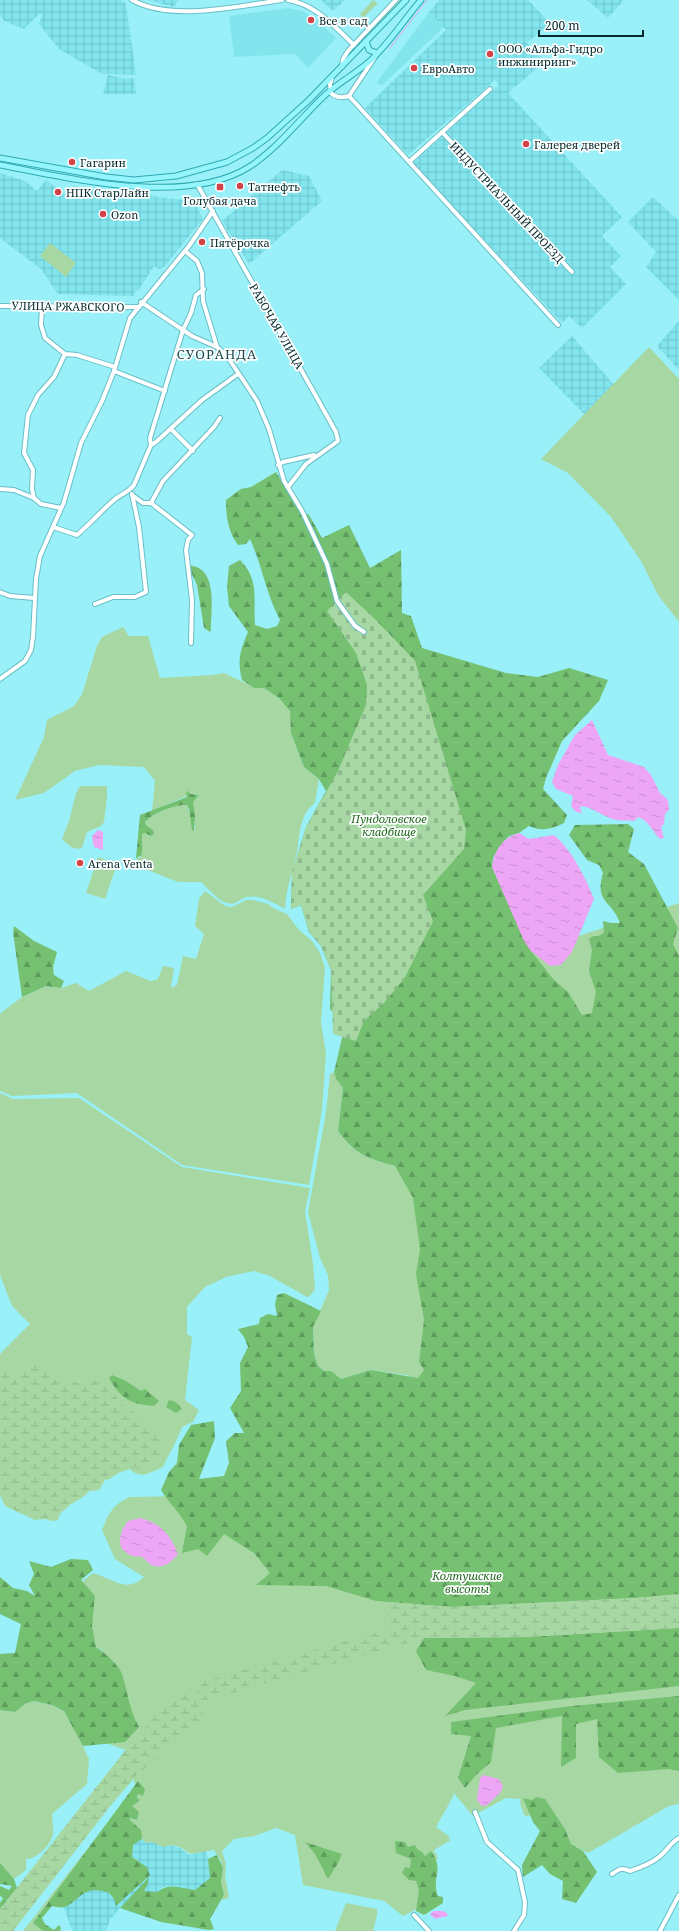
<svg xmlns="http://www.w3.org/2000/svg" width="679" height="1931" font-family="'Noto Serif',serif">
	<defs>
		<pattern id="industrial-grid" width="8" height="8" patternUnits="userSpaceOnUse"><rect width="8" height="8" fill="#82e5ee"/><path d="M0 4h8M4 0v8" fill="none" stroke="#6ec4cc"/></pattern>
		<pattern id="forest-firs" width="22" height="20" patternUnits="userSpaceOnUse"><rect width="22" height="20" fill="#75c071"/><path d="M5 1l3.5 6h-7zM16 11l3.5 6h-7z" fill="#5e9c5d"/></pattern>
		<pattern id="wetland-marsh" width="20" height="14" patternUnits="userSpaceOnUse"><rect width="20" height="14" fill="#a7d8a4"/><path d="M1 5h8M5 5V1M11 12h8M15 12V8" fill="none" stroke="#8eb98d"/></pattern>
		<pattern id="cemetery-stones" width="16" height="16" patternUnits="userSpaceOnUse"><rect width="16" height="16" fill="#a7d8a4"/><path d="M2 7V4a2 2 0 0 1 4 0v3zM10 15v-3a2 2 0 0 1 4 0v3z" fill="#8eb98d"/></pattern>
		<pattern id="water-ripples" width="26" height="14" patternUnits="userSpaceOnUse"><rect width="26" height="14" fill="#eda5f5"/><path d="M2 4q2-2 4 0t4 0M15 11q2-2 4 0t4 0" fill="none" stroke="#c98ed2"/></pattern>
	</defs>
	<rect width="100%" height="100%" fill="#99f0f8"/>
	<g fill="#82e5ee">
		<polygon points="287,8 303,11 316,19 336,38 308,68 295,54 234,57 229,16"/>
		<polygon points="429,12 444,27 381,86 377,82"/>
	</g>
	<g fill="url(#industrial-grid)">
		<polygon points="0,0 121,0 126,4 136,75 102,74 59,49 39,24 42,15 40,13 24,29 4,21 0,15"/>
		<polygon points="148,0 178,0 174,7"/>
		<polygon points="321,0 345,0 333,11"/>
		<polygon points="439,0 528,0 550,23 527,43 544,62 508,93 622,217 602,236 621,256 610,267 626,284 582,328 569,316 562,323 413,163 499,85 495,80 408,155 365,108 446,30 429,12"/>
		<polygon points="587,0 624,0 608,18"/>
		<polygon points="108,75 126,79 134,78 136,94 103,94"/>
		<polygon points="282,170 309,176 322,201 249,264 222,221"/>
		<polygon points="0,173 25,181 37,191 46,180 65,194 72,186 175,199 194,200 203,219 164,267 159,269 154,266 138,291 136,290 133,296 58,294 41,269 0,238"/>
		<polygon points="653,197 679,221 679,300 646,267 656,252 628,222"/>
		<polygon points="679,321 679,370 657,346"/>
		<polygon points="572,336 615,386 586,416 539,368"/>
		<polygon points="142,1839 146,1843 156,1841 180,1848 189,1855 206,1851 208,1859 210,1878 195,1890 171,1886 163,1887 157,1892 150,1892 143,1891 149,1878 120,1908 110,1920 106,1931 72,1931 64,1907 82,1894 93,1889 107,1891 115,1899 116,1905 139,1861 132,1857 133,1845"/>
	</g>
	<g fill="#a7d8a4">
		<polygon points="373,0 378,3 363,18 360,14"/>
		<polygon points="400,0 402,0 347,57 349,53"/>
		<polygon points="50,243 76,263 66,277 40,256"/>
		<polygon points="649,347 679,379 679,622 658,595 641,561 611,517 568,473 541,459"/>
		<path d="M123 627 129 636H148L160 678 212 675 224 673 254 687 264 688 279 698 291 711V733L304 767 319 779 315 803C298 814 300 840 296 857 292 875 286 889 285 909 274 903 260 894 247 897 239 898 237 906 227 903 218 901 208 888 201 882H178L145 869 136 858 141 857 142 834 145 833 151 836 153 830 146 825 145 822C153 813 175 804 187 804L194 831 195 828 193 802 194 799 198 797V794H191L152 811 155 781 144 767 99 765 75 771 44 793 15 800 44 737 47 720 74 706 82 694 97 646 102 637Z"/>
		<path d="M80 786H107V797L104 822 101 826 87 832 82 848C74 851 68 845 62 839L69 821 76 793Z"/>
		<polygon points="98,857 117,864 105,899 86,893"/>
		<polygon points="205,891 225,906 232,907 246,900 253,900 268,904 275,909 287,914 299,930 312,941 320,953 325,968 321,1022 326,1054 322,1110 309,1185 182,1165 77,1093 12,1096 0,1091 0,1014 2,1012 22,997 46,986 61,988 76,983 89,991 126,971 151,981 158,979 163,966 174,968 171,988 177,985 183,956 196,959 204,934 195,926 199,899"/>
		<path d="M679 903V1804L669 1806 588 1853 571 1844 565 1829 554 1813 525 1816 521 1807 520 1799 506 1798 473 1816 453 1792 454 1795 436 1827 450 1837 448 1838 451 1840 434 1850 438 1858 424 1872 425 1905 403 1916 384 1901 303 1885 295 1835 276 1828 255 1836 234 1839 222 1851 226 1864 225 1875 229 1898 221 1900 224 1895 221 1882 223 1868 221 1861 214 1850 190 1854 180 1847 171 1845 163 1847 152 1842 146 1843C139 1837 137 1827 130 1820V1818L137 1820 132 1806 138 1796 126 1750 77 1733 89 1759 87 1784 52 1814C52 1820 54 1828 53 1834 51 1845 37 1859 26 1859V1870L14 1879 0 1863V1710L15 1712 26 1703 34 1701 52 1705 64 1711 76 1731 103 1651 96 1647 95 1641 89 1636 85 1585 81 1580 83 1581 93 1573C112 1578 126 1594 144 1577L115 1559 102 1530C109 1513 113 1504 130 1497L186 1496 412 1376 371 1370 341 1379 331 1372 324 1371 318 1366 314 1354 313 1327 329 1290 328 1275 320 1258 308 1212 326 1112 330 1074 334 1072 336 1079 343 1088 338 1131C356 1155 367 1158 395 1166L396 1169 468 1005 536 950Z"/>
		<path d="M0 1093 13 1099 79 1098 182 1167 310 1188 305 1211 313 1264 315 1289 310 1296 307 1297 270 1276 254 1271 226 1277 205 1287 187 1307V1334L192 1337 185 1400 199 1410 193 1422 182 1427C177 1442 169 1453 163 1467 147 1474 141 1480 127 1467L108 1480 101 1477 90 1487 86 1495 70 1505 55 1518 35 1520 5 1506 0 1495V1354L30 1324 12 1306 0 1275Z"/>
		<polygon points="117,1811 33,1923 43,1931 23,1931"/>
		<polygon points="346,1903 377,1909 377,1915 373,1931 335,1931"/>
	</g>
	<g fill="url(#forest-firs)">
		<path d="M276 472 300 510 309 515 322 538 349 525 370 568 401 550 402 613 411 616 422 648 506 673 538 677 569 668 608 680 599 701 562 741 546 778 543 789 567 815 564 823C552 829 542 832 529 826L519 833 509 836 501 845 493 858 492 867 531 951 553 979 568 992 582 1015 592 1013 596 992 589 971 592 950 589 939 593 936H598L604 933 603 921 611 923H620C612 900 594 903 603 873L599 865 587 860 569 835 575 825 628 824 634 829 628 852 644 864 678 928 673 944 679 956V1594L636 1598 452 1607 376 1601 326 1586 256 1585 270 1573 254 1553 224 1534 207 1556 198 1549 182 1553 187 1526C180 1513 169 1503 161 1490L169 1472 177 1463 179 1445 191 1425 214 1421 215 1438 199 1479 224 1476 229 1463 226 1441 235 1433H244L230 1408 241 1391 240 1363 248 1347 244 1337 238 1329 259 1324 260 1318 268 1314 277 1316 275 1304 277 1295 284 1293 321 1311 313 1327 314 1354 318 1366 324 1371H331L341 1379 371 1370 418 1378 424 1370 419 1362 424 1320 416 1274 420 1249 413 1198 395 1166C367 1158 356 1155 338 1131L343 1088 336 1079 334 1072 345 1025 330 1009 331 970 321 946 309 932 301 905 291 909 292 873 306 827 326 791 319 779 304 767 291 733 290 711 279 698 264 688H254L242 680C237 660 240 651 248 632L229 606 227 587 229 566 240 560C260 580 253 600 255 625L267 629 277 626 280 620C266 594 262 565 250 539L246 544 238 545C228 531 226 517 226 500L241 489 251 487Z"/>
		<path d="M191 566C218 568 211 611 211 630L210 632 204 628 197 585 191 572Z"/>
		<path d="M187 791 191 794 199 795 193 802 195 815 194 831 192 830 189 809 187 805C175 804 153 813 145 822L146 825 153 830 154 834 151 836 145 833 142 834V855L136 858 140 815 187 797 186 792Z"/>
		<polygon points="14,926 34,941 57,952 53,967 54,975 64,981 61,988 46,986 22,997 13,932"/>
		<path d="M112 1375 126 1381 141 1391 145 1389 159 1401 154 1406C130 1404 121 1399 109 1378Z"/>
		<polygon points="169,1400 176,1402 182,1409 176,1413 166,1407"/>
		<path d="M71 1559 88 1560 93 1570 81 1580 95 1596 92 1626 96 1647C105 1653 118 1664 122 1674 128 1692 129 1710 139 1727L125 1742 83 1746 64 1711 52 1705 34 1701 26 1703 15 1712 0 1710V1654L15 1653 21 1624 0 1614V1577L13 1588 27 1591 35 1596 29 1585 34 1574 29 1561 51 1567Z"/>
		<polygon points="679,1628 679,1686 465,1710 445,1716 476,1683 455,1676 426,1670 416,1651 424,1638 526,1637"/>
		<polygon points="679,1696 679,1771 668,1769 618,1773 599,1757 597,1719 576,1724 576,1758 561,1767 562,1716 496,1728 491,1762 477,1774 465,1788 458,1778 471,1736 451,1734 451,1722 572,1706"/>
		<path d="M138 1781 145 1789 143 1796 138 1794 137 1798 140 1800 132 1806 139 1812 137 1820 130 1818V1820L141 1830 142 1839 133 1845 132 1857 147 1867 150 1875 116 1906C115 1899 111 1892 103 1891 82 1887 81 1899 65 1907 61 1908 56 1907 52 1906L42 1918 45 1924 54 1930 59 1925 61 1928 60 1931H43L33 1923Z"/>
		<polygon points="536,1797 545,1799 565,1829 571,1844 583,1851 597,1872 576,1903 562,1899 563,1881 550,1874 542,1865 523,1877 522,1865 540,1831 533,1822 523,1798 532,1800"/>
		<path d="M395 1841 405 1842 408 1847 415 1845 417 1849 422 1852 425 1856 431 1851C445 1870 431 1878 438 1896L443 1897V1903L424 1915 416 1911 419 1890 416 1881 409 1880 402 1873 405 1867 410 1868 411 1859 396 1853Z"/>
		<polygon points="305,1842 342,1854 338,1863 328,1879 315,1854"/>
		<path d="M217 1855 223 1868 221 1882 224 1895 210 1919 214 1929 209 1930 161 1922 120 1908 149 1877 147 1886 144 1891 157 1892C169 1882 181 1888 195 1890L210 1878 208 1859Z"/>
		<polygon points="0,1863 14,1879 17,1888 0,1909 0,1903 3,1898 0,1896 0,1886 9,1890 12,1886 0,1884"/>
	</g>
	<g fill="url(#wetland-marsh)">
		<path d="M33 1364 64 1379 84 1384 87 1377 105 1385 114 1393 121 1404 131 1409 150 1426 160 1437V1450L157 1461 140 1470 136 1467 118 1473 110 1472 99 1490 85 1492C75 1507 65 1496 58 1520L52 1521 14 1510 10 1506 7 1496 2 1493 0 1494V1367L13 1375 26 1366Z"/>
		<polygon points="679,1594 679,1628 526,1637 424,1638 201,1702 194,1684 392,1628 386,1610 376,1601 452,1607 636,1598"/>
		<polygon points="188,1690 207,1720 172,1745 137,1775 111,1805 13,1931 0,1931 0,1909 128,1747 171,1698"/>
	</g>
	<polygon fill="url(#cemetery-stones)" points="346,592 376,620 415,661 466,830 464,849 423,895 433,921 404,979 384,1003 364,1021 356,1041 333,1034 331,970 321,946 309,932 301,905 291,909 292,873 306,827 337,773 366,705 367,685 356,653 327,611"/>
	<g fill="url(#water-ripples)">
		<path d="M592 720 608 755 644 767 651 775 660 793 668 800 669 810 665 814 664 824 661 827 664 838 660 839C652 831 649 821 638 817L634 821C628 820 622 821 617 820 604 818 595 808 581 806L580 808 582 813 576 812 571 806 573 796 556 789 552 782 558 765 575 735Z"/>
		<polygon points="98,830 103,832 103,850 94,847 92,836"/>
		<path d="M519 833 529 839 554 835C571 849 586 878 594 899L572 952 561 965 550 966 531 951 524 941 492 867C494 851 502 838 519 833Z"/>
		<path d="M141 1518C161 1524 170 1534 178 1554 172 1562 162 1570 152 1565 148 1564 146 1559 142 1557 139 1556 136 1557 133 1556 114 1550 119 1533 128 1521Z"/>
		<polygon points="483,1775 499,1779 503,1786 500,1793 486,1806 481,1805 477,1800 480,1778"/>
		<polygon points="434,1911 442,1911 446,1912 448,1916 435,1919 430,1914"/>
	</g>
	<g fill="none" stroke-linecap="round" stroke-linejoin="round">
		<polyline stroke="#eda5f5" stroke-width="1" points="389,49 427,0"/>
		<g stroke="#68bfc7" stroke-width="6">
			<g id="minor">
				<path d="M132 0C172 22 239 6 282 0"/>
				<path d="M288 0C315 4 335 27 354 45"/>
				<polyline points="342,67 343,59 348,51 396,0"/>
				<path d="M332 77 330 84 331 93C336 98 342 98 349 96L375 57"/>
				<polyline points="349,96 558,325"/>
				<polyline points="442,132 572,272"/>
				<polyline points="409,162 490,89"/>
				<polyline points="197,184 336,432 338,441 306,464 288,487"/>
				<polyline points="185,251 197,261 202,273 203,301 217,347 227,356 257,401 269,429 284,481 302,511 327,564 337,601 355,626 364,632"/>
				<polyline points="141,302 192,336 217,347"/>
				<polyline points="0,306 137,307"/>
				<polyline points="42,307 41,325 45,338 65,354 77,355 115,367"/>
				<polyline points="114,371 165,391"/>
				<polyline points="171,429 193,451"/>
				<polyline points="151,445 156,442 202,400 238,374"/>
				<polyline points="278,465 283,462 314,455"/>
				<polyline points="0,489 14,490 34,498"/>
				<polyline points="132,495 143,503 151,503 163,481 214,427 220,418"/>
				<polyline points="151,503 192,535 188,540 186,550 192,600 191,643"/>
				<polyline points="61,508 41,504 34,498 32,489 33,470 24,453 28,415 38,395 54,377 65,354"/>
				<path d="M53 527 77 535C90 524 101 511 114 500 121 494 129 492 134 485L151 445 150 438 183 330 191 313 196 295 204 289"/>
				<polyline points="0,592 10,596 34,598"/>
				<polyline points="95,604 113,597 135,597 146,592 139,527 132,494"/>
				<polyline points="0,679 25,661 31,650 33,637 36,579 40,556 64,502 81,443 102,401 114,371 130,318 189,246 213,211"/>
				<polyline points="475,1812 487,1842 518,1870 525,1902 524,1915 514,1931"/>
				<path d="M612 1874C619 1869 622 1867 630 1871 639 1868 651 1864 659 1857 667 1851 670 1843 679 1838"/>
				<polyline points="414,1915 429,1931"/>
				<polyline points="660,1931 679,1895"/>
			</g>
		</g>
		<g stroke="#32a9b2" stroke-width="7">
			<g id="major">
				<polyline points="366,41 369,50 377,53"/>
				<polyline points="0,158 106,177 134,180 176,176 227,162 253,148 267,138 309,100 406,0"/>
				<path d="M0 165C69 178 185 207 249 167 276 150 300 119 323 97 337 83 356 74 371 60 390 42 404 20 421 0"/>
			</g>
		</g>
		<use href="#minor" stroke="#fff" stroke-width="4"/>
		<use href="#major" stroke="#94f5fd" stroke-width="5"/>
	</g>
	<g fill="#d34347" stroke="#fff" stroke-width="1.5">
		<circle cx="311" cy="20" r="4"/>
		<circle cx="490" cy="54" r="4"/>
		<circle cx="414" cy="68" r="4"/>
		<circle cx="526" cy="144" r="4"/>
		<circle cx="72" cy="162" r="4"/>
		<circle cx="240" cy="186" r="4"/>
		<rect x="216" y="183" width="8" height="8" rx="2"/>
		<circle cx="58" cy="192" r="4"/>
		<circle cx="103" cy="214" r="4"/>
		<circle cx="202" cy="242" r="4"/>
		<circle cx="80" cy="863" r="4"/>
	</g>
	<g text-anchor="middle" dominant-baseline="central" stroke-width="3.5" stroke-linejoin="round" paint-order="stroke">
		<g font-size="11" fill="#01282b" stroke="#fff" text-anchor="start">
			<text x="319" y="20">Все в сад</text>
			<text x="498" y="48">ООО «Альфа-Гидро<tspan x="498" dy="13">инжиниринг»</tspan></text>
			<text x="422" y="68">ЕвроАвто</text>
			<text x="534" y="144">Галерея дверей</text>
			<text x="80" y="162">Гагарин</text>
			<text x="248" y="186">Татнефть</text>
			<text x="66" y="192">НПК СтарЛайн</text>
			<text x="220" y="200" text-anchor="middle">Голубая дача</text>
			<text x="111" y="214">Ozon</text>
			<text x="210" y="242">Пятёрочка</text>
			<text x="88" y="863">Arena Venta</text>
		</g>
		<g font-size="11" fill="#01282b" stroke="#fff">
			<text transform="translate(507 202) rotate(47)">ИНДУСТРИАЛЬНЫЙ ПРОЕЗД</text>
			<text transform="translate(68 306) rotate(1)">УЛИЦА РЖАВСКОГО</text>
			<text transform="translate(277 326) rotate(60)">РАБОЧАЯ УЛИЦА</text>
		</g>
		<g font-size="11" font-style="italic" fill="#1b671b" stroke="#fff">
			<text x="389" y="818">Пундоловское<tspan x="389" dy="13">кладбище</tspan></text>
			<text x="467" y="1575">Колтушские<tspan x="467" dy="13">высоты</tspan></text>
		</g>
		<g font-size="13" letter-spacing="1" fill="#1a4a4e" stroke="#fff">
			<text x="217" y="354">СУОРАНДА</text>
		</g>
	</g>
	<path d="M539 30v6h104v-6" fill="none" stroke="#01282b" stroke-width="2"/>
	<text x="545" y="30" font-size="12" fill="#01282b" stroke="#ffffff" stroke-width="3" paint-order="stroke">200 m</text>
</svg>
